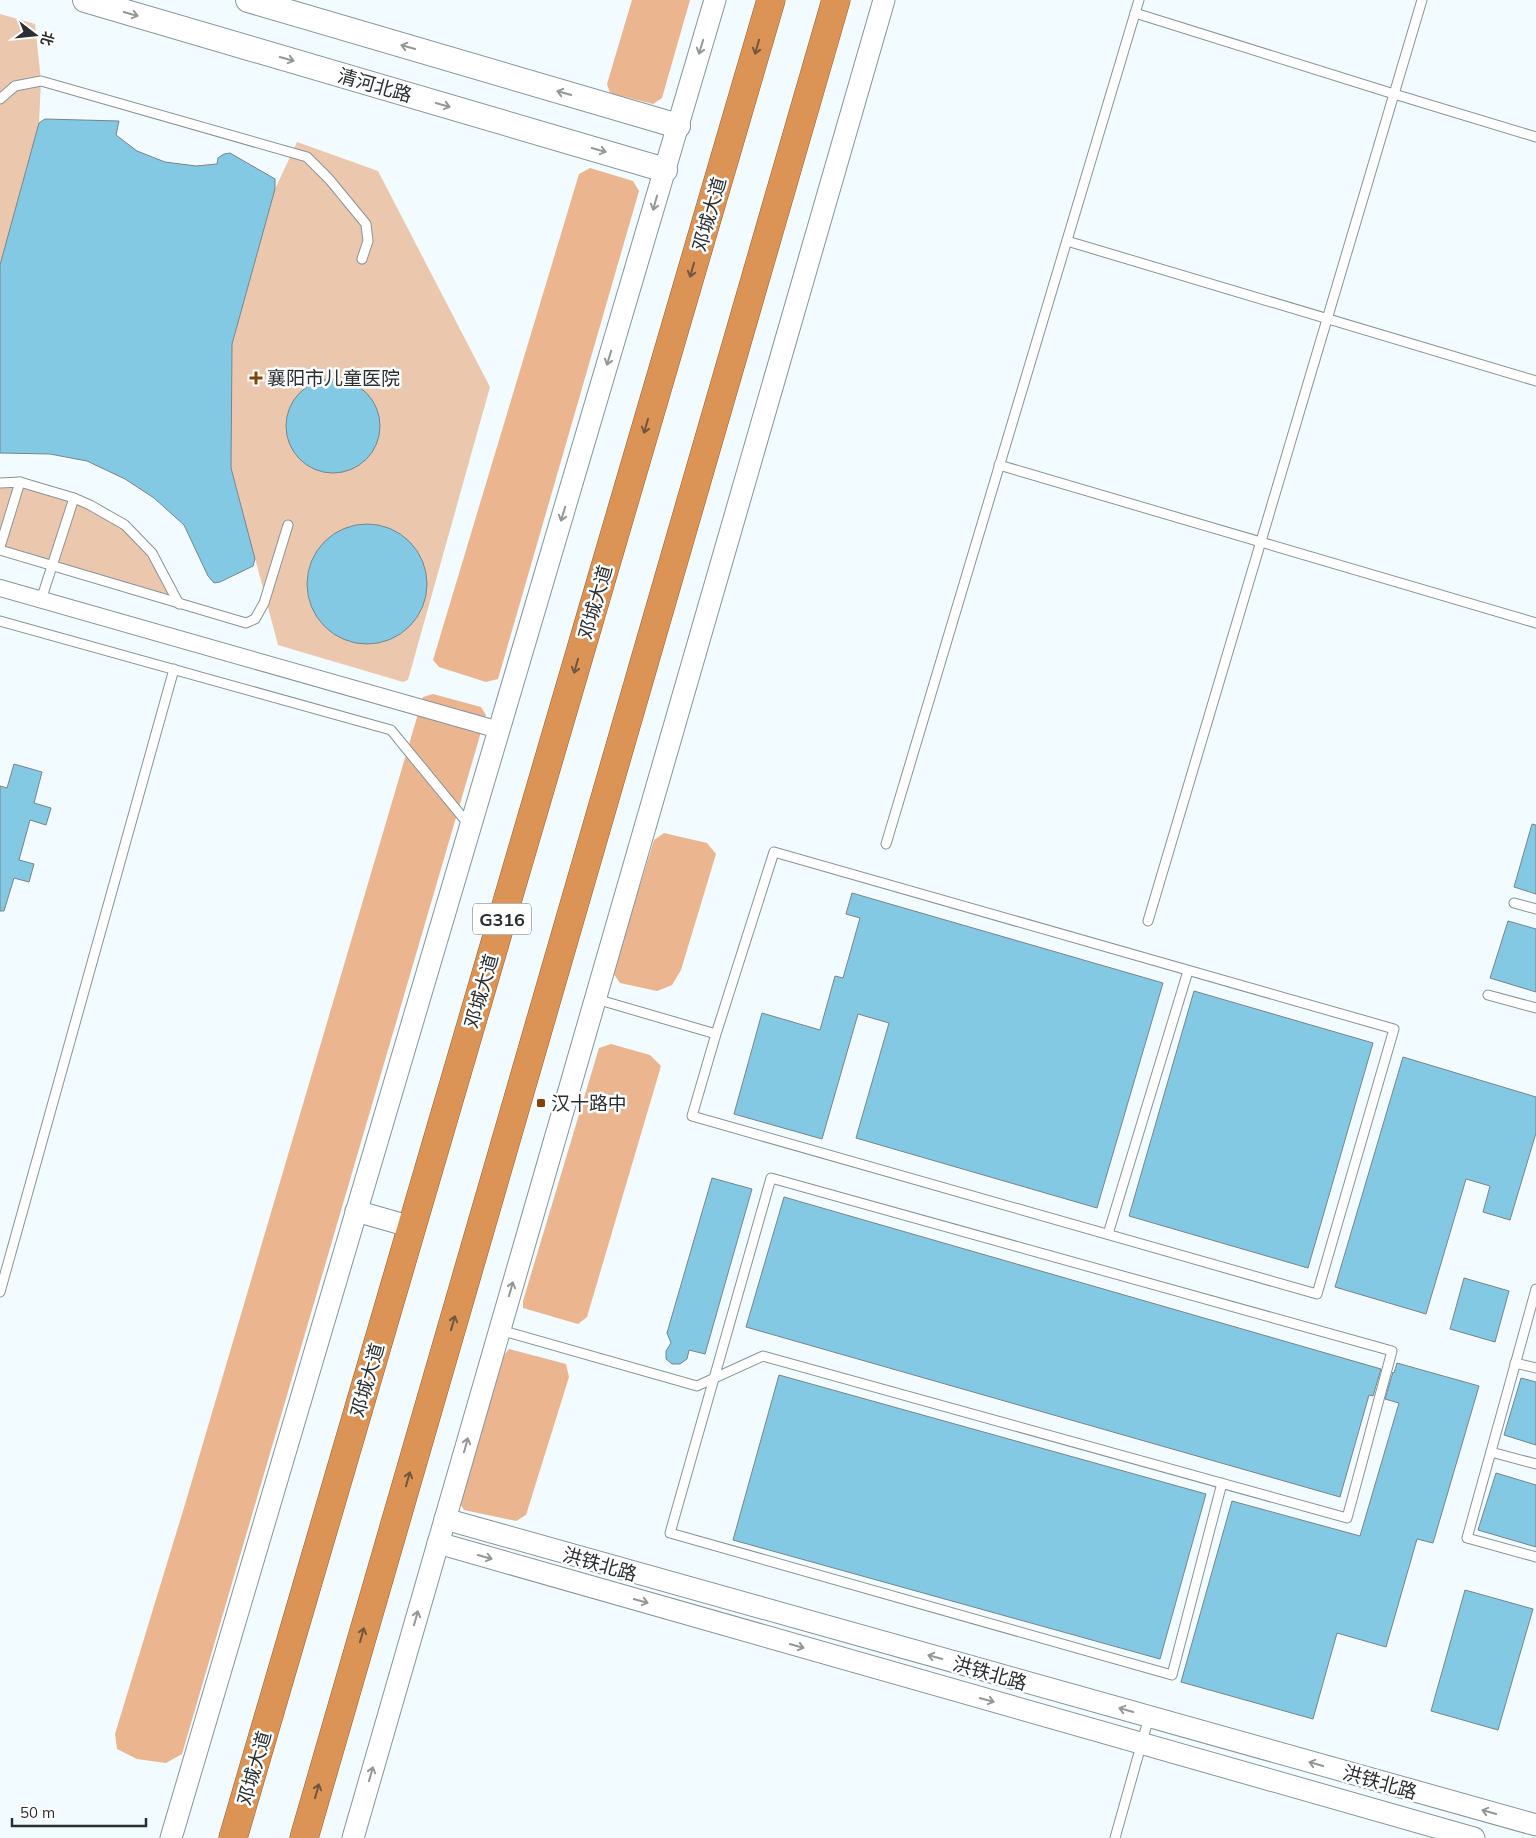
<svg xmlns="http://www.w3.org/2000/svg" width="1536" height="1838" font-family="Mulish,'Noto Sans SC',sans-serif">
	<rect width="100%" height="100%" fill="#f2fbff"/>
	<g fill="#ebc7ae">
		<polygon points="0,14 35,24 41,81 39,123 0,265"/>
		<polygon points="297,142 378,171 490,387 408,680 403,682 278,645 231,468 232,344 275,189"/>
		<path d="M20 482C68 497 121 511 152 554 163 569 170 588 179 604L0 550V483Z"/>
	</g>
	<g fill="#ebb590">
		<polygon points="632,0 690,0 662,98 653,104 610,93 607,84"/>
		<polygon points="590,168 633,181 639,191 498,679 486,682 439,667 433,660 579,174"/>
		<polygon points="433,694 481,707 486,715 182,1754 166,1763 137,1759 117,1749 115,1734 186,1501 423,697"/>
		<polygon points="664,833 707,843 716,854 681,970 672,985 657,991 620,983 613,973 654,840"/>
		<polygon points="611,1044 650,1055 661,1066 587,1317 578,1324 523,1308 523,1301 599,1048"/>
		<polygon points="509,1349 566,1364 569,1377 526,1515 516,1521 464,1510 459,1502 504,1355"/>
	</g>
	<g fill="#83c9e4" stroke="#77858a">
		<polygon points="45,119 119,121 116,135 137,151 165,162 196,166 217,164 218,158 224,154 230,153 275,179 275,189 232,344 231,468 255,559 253,566 220,582 214,583 208,576 184,525 154,498 125,479 87,461 50,454 0,453 0,265 39,123"/>
		<circle cx="333" cy="426" r="47"/>
		<circle cx="367" cy="584" r="60"/>
		<polygon points="14,764 42,772 34,803 51,808 46,825 30,820 19,860 34,864 29,882 14,878 4,911 0,911 0,786 7,788"/>
		<polygon points="1532,824 1536,825 1536,894 1514,887"/>
		<polygon points="852,893 1163,983 1097,1208 856,1138 889,1023 858,1014 822,1139 734,1114 762,1013 820,1030 835,976 843,978 860,918 846,914"/>
		<polygon points="1508,921 1536,929 1536,992 1490,978"/>
		<polygon points="1194,991 1373,1043 1308,1268 1129,1216"/>
		<polygon points="1403,1057 1536,1097 1536,1133 1510,1220 1483,1212 1490,1186 1466,1179 1426,1314 1335,1287"/>
		<polygon points="712,1178 752,1189 705,1354 689,1350 687,1359 680,1364 672,1364 666,1359 666,1351 671,1343 667,1333"/>
		<polygon points="784,1197 1381,1369 1373,1396 1369,1395 1340,1497 746,1327"/>
		<polygon points="1464,1278 1509,1291 1495,1342 1450,1329"/>
		<polygon points="1397,1363 1479,1386 1433,1543 1417,1539 1386,1647 1337,1633 1313,1719 1181,1682 1232,1501 1360,1536 1399,1403 1385,1399 1393,1372 1394,1373"/>
		<polygon points="779,1375 1206,1494 1160,1659 733,1540"/>
		<polygon points="1521,1378 1536,1382 1536,1445 1504,1435"/>
		<polygon points="1496,1473 1536,1485 1536,1547 1478,1530"/>
		<polygon points="1465,1590 1533,1609 1498,1730 1431,1711"/>
	</g>
	<g fill="none" stroke-linecap="round" stroke-linejoin="round">
		<g stroke="#87959a" stroke-width="11">
			<g id="service">
				<polyline points="1135,13 1394,94 1536,137"/>
				<polyline points="0,99 15,86 41,81 307,157 329,179 366,224 368,241 362,259"/>
				<polyline points="1067,241 1536,381"/>
				<polyline points="999,465 1536,623"/>
				<polyline points="0,483 20,482 74,498 90,505 125,525 152,553 179,604"/>
				<polyline points="0,547 20,482"/>
				<polyline points="0,550 246,623 255,619 264,603 288,525"/>
				<polyline points="41,600 74,498"/>
				<polyline points="0,621 391,730 469,825"/>
				<polyline points="886,844 1139,0"/>
				<polyline points="1514,903 1536,909"/>
				<polyline points="1148,921 1422,0"/>
				<polyline points="1488,995 1536,1008"/>
				<polyline points="596,999 716,1034 692,1116 1317,1294 1394,1029 774,852 716,1034"/>
				<polyline points="1108,1234 1188,971"/>
				<polyline points="1536,1289 1467,1538 1536,1557"/>
				<polyline points="0,1292 174,669"/>
				<polyline points="500,1330 697,1386 763,1356 1347,1518 1392,1351 771,1178 670,1533 1172,1675 1222,1483"/>
				<polyline points="1515,1363 1536,1368"/>
				<polyline points="1491,1452 1536,1464"/>
				<polyline points="1115,1838 1149,1717"/>
			</g>
		</g>
		<g stroke="#87959a" stroke-width="18">
			<polyline id="minor" points="0,588 499,730"/>
		</g>
		<g stroke="#87959a" stroke-width="23">
			<g id="tertiary">
				<polyline points="356,1211 412,1227"/>
				<polyline points="445,1519 1536,1825"/>
				<polyline points="438,1543 1474,1838"/>
				<polyline points="171,1838 715,0"/>
				<polyline points="353,1838 884,0"/>
			</g>
		</g>
		<g stroke="#87959a" stroke-width="26">
			<g id="secondary">
				<polyline points="85,0 665,170"/>
				<polyline points="248,0 678,126"/>
			</g>
		</g>
		<g stroke="#975e2e" stroke-width="29">
			<g id="trunk">
				<polyline points="233,1838 771,0"/>
				<polyline points="304,1838 836,0"/>
			</g>
		</g>
		<use href="#service" stroke="#fff" stroke-width="9"/>
		<use href="#minor" stroke="#fff" stroke-width="16"/>
		<use href="#tertiary" stroke="#fff" stroke-width="21"/>
		<use href="#secondary" stroke="#fff" stroke-width="24"/>
		<use href="#trunk" stroke="#db9356" stroke-width="28"/>
	</g>
	<defs><path id="oneway-shaft" d="M-6 0H5M1.5-3L5.5 0L1.5 3" fill="none" stroke-width="1.6" stroke-linecap="round" stroke-linejoin="round" transform="scale(1.25)"/></defs>
	<g stroke="#949798">
		<use href="#oneway-shaft" transform="translate(131 14) rotate(16)"/>
		<use href="#oneway-shaft" transform="translate(408 47) rotate(-164)"/>
		<use href="#oneway-shaft" transform="translate(701 47) rotate(107)"/>
		<use href="#oneway-shaft" transform="translate(287 59) rotate(16)"/>
		<use href="#oneway-shaft" transform="translate(564 93) rotate(-164)"/>
		<use href="#oneway-shaft" transform="translate(443 105) rotate(16)"/>
		<use href="#oneway-shaft" transform="translate(599 150) rotate(16)"/>
		<use href="#oneway-shaft" transform="translate(655 203) rotate(106)"/>
		<use href="#oneway-shaft" transform="translate(609 358) rotate(107)"/>
		<use href="#oneway-shaft" transform="translate(563 514) rotate(107)"/>
		<use href="#oneway-shaft" transform="translate(511 1289) rotate(-74)"/>
		<use href="#oneway-shaft" transform="translate(466 1445) rotate(-74)"/>
		<use href="#oneway-shaft" transform="translate(485 1557) rotate(16)"/>
		<use href="#oneway-shaft" transform="translate(641 1601) rotate(16)"/>
		<use href="#oneway-shaft" transform="translate(416 1618) rotate(-74)"/>
		<use href="#oneway-shaft" transform="translate(797 1646) rotate(16)"/>
		<use href="#oneway-shaft" transform="translate(935 1657) rotate(-164)"/>
		<use href="#oneway-shaft" transform="translate(987 1700) rotate(16)"/>
		<use href="#oneway-shaft" transform="translate(1126 1710) rotate(-164)"/>
		<use href="#oneway-shaft" transform="translate(1316 1764) rotate(-164)"/>
		<use href="#oneway-shaft" transform="translate(371 1774) rotate(-74)"/>
		<use href="#oneway-shaft" transform="translate(1489 1812) rotate(-164)"/>
	</g>
	<g stroke="#715740">
		<use href="#oneway-shaft" transform="translate(757 47) rotate(106)"/>
		<use href="#oneway-shaft" transform="translate(692 270) rotate(106)"/>
		<use href="#oneway-shaft" transform="translate(646 426) rotate(106)"/>
		<use href="#oneway-shaft" transform="translate(576 666) rotate(106)"/>
		<use href="#oneway-shaft" transform="translate(453 1323) rotate(-74)"/>
		<use href="#oneway-shaft" transform="translate(408 1479) rotate(-74)"/>
		<use href="#oneway-shaft" transform="translate(362 1635) rotate(-74)"/>
		<use href="#oneway-shaft" transform="translate(317 1791) rotate(-74)"/>
	</g>
	<g fill="#824406" stroke="#fff" stroke-width="2">
		<path d="M253.5 370.5h5v5h5v5h-5v5h-5v-5h-5v-5h5z"/>
		<rect x="536" y="1098" width="10" height="10" rx="2.5"/>
	</g>
	<g text-anchor="middle" dominant-baseline="central" stroke-width="5" stroke-linejoin="round" paint-order="stroke">
		<rect fill="#fff" stroke="#6a6d70" stroke-width="1" x="473" y="903.5" width="58" height="31" rx="4"/>
		<g font-size="18" font-weight="bold" fill="#2a2f32">
			<text x="502" y="919">G316</text>
		</g>
		<g font-size="19" fill="#2a2f32" stroke="#fff">
			<text transform="translate(375 85) rotate(16)">清河北路</text>
			<text transform="translate(709 214) rotate(-74)">邓城大道</text>
			<text transform="translate(595 602) rotate(-74)">邓城大道</text>
			<text transform="translate(481 991) rotate(-74)">邓城大道</text>
			<text transform="translate(367 1380) rotate(-74)">邓城大道</text>
			<text transform="translate(600 1564) rotate(16)">洪铁北路</text>
			<text transform="translate(990 1673) rotate(16)">洪铁北路</text>
			<text transform="translate(254 1768) rotate(-74)">邓城大道</text>
			<text transform="translate(1380 1782) rotate(16)">洪铁北路</text>
		</g>
		<g font-size="19" fill="#2a2f32" stroke="#fff" text-anchor="start">
			<text x="267" y="378">襄阳市儿童医院</text>
			<text x="551" y="1103">汉十路中</text>
		</g>
	</g>
	<g transform="translate(35 35) rotate(106)" stroke="#ffffff" stroke-width="4" paint-order="stroke">
	<path d="M0-4L9 19L0 12L-9 19Z" fill="#2a2f32"/>
	<text y="-8" font-size="14" font-weight="bold" text-anchor="middle" fill="#2a2f32">北</text>
	</g>
	<path d="M12 1818v8h134v-8" fill="none" stroke="#2a2f32" stroke-width="2.5"/>
	<text x="20" y="1818" font-size="15" fill="#2a2f32" stroke="#ffffff" stroke-width="4" paint-order="stroke">50 m</text>
</svg>
